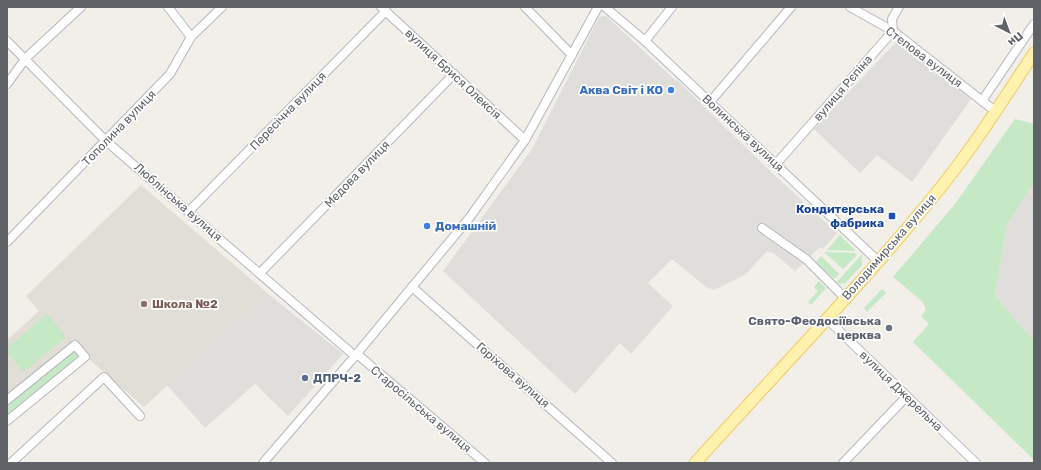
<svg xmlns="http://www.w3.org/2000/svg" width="1041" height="470" font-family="Rubik,sans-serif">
	<rect width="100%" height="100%" fill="#f1efe8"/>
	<g fill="#e0deda">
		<polygon points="606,16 676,81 677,80 770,171 837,233 823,249 820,247 795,271 772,252 770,253 767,251 746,274 714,290 706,287 672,259 648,283 673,306 631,354 620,343 575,394 443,271 532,149 599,17"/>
		<polygon points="897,41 971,99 912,182 877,155 860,173 814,129"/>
		<polygon points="1034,182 1034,341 995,296 1007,225"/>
		<polygon points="267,293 343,354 288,416 255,384 205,428 167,385"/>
	</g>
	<polygon fill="#e1ded6" points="141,185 267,293 144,407 89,359 7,425 7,340 39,311 26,296"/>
	<g fill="#c5e8c5">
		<polygon points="1015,119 1034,124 1034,182 1007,225 995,296 1034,341 1034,460 913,342 929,324 921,316 926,310 923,302 893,277 955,204"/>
		<polygon points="840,235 856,251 827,250"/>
		<polygon points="824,252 855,253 857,255 843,269"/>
		<polygon points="862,254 862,265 845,283 839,284 837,282"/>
		<polygon points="821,256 839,274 834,279 816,262"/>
		<polygon points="819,281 826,288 811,305 808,302 818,291 814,287"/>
		<polygon points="882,289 886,293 867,312 864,308"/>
		<polygon points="47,314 66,336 24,372 7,352 7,348"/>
		<polygon points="74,349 81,357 7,417 7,404"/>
	</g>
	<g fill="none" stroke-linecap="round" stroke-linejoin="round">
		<g stroke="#b5b8bc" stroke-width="10">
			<g id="minor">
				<polyline points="168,7 191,37"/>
				<polyline points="381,7 525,140"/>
				<polyline points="525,7 572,55"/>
				<polyline points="605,7 645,41 878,261"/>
				<polyline points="850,7 893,31 995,111"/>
				<polyline points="7,41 106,141 355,356"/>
				<polyline points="645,41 672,7"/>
				<polyline points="7,84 26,58 81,7"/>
				<polyline points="982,101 1034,24"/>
				<polyline points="710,102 791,7"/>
				<polyline points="776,164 893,31 892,19 899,7"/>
				<polyline points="189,211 386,11"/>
				<polyline points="762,228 806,259 845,298"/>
				<polyline points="7,242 170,74 191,37 222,7"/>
				<polyline points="260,273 454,74"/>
				<polyline points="412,287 612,463"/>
				<polyline points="826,318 976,463"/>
				<polyline points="357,354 485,463"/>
				<polyline points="7,400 75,345 85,357 7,421"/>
				<polyline points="11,463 104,377 140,416"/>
				<polyline points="263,463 355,356 470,217 525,140 598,7"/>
				<polyline points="843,463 907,396"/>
			</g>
		</g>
		<g stroke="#f2c960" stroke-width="13">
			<path id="major" d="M695 463C776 373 861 286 937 192 973 148 1003 100 1034 53"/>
		</g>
		<use href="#minor" stroke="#fff" stroke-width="8"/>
		<use href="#major" stroke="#fff2af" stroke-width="11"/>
	</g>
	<g fill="#3f7fe0" stroke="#fff" stroke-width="1.5">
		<circle cx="671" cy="90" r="4"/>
		<circle cx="427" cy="226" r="4"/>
	</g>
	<rect fill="#1a4fb4" stroke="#fff" stroke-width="1.5" x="888" y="212" width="8" height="8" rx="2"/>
	<circle fill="#8d6e63" stroke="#fff" stroke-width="1.5" cx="144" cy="304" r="4"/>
	<circle fill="#6b7280" stroke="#fff" stroke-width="1.5" cx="889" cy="328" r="4"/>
	<circle fill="#5c6f8a" stroke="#fff" stroke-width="1.5" cx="305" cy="378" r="4"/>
	<g text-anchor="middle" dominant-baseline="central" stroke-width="3.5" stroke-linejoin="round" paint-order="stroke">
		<g font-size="12" fill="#5f6368" stroke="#fff">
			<text transform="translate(924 57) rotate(37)">Степова вулиця</text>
			<text transform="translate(453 74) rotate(43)">вулиця Брися Олексія</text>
			<text transform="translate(843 88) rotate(-49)">вулиця Рєпіна</text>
			<text transform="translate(288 111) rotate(-46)">Пересічна вулиця</text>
			<text transform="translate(119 128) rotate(-46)">Тополина вулиця</text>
			<text transform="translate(743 133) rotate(43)">Волинська вулиця</text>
			<text transform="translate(357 174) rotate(-46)">Медова вулиця</text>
			<text transform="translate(178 202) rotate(41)">Люблінська вулиця</text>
			<text transform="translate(889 247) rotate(-49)">Володимирська вулиця</text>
			<text transform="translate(513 375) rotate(41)">Горіхова вулиця</text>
			<text transform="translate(901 391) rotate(44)">вулиця Джерельна</text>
			<text transform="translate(421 409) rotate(40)">Старосільська вулиця</text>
		</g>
		<g font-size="12" font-weight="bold" fill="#366cbe" stroke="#fff" text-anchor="end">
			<text x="663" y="90">Аква Світ і КО</text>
			<text x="435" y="226" text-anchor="start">Домашній</text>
		</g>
		<g font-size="12" font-weight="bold" fill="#164399" stroke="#fff" text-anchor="end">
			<text x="884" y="209">Кондитерська<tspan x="884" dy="14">фабрика</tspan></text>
		</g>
		<g font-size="12" font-weight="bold" fill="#785e54" stroke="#fff" text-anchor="start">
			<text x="152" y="304">Школа №2</text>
		</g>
		<g font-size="12" font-weight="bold" fill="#5b616d" stroke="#fff" text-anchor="end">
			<text x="881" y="321">Свято-Феодосіївська<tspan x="881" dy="14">церква</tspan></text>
		</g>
		<g font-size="12" font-weight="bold" fill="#4e5e75" stroke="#fff" text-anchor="start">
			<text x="313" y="378">ДПРЧ-2</text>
		</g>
	</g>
	<rect width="1041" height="470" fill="none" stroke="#5f6368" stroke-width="16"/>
	<g transform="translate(1009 32) rotate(138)" stroke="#ffffff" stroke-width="3" paint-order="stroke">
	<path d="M0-3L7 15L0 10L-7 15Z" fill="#5f6368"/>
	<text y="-6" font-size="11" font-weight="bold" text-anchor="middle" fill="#5f6368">Пн</text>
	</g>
</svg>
